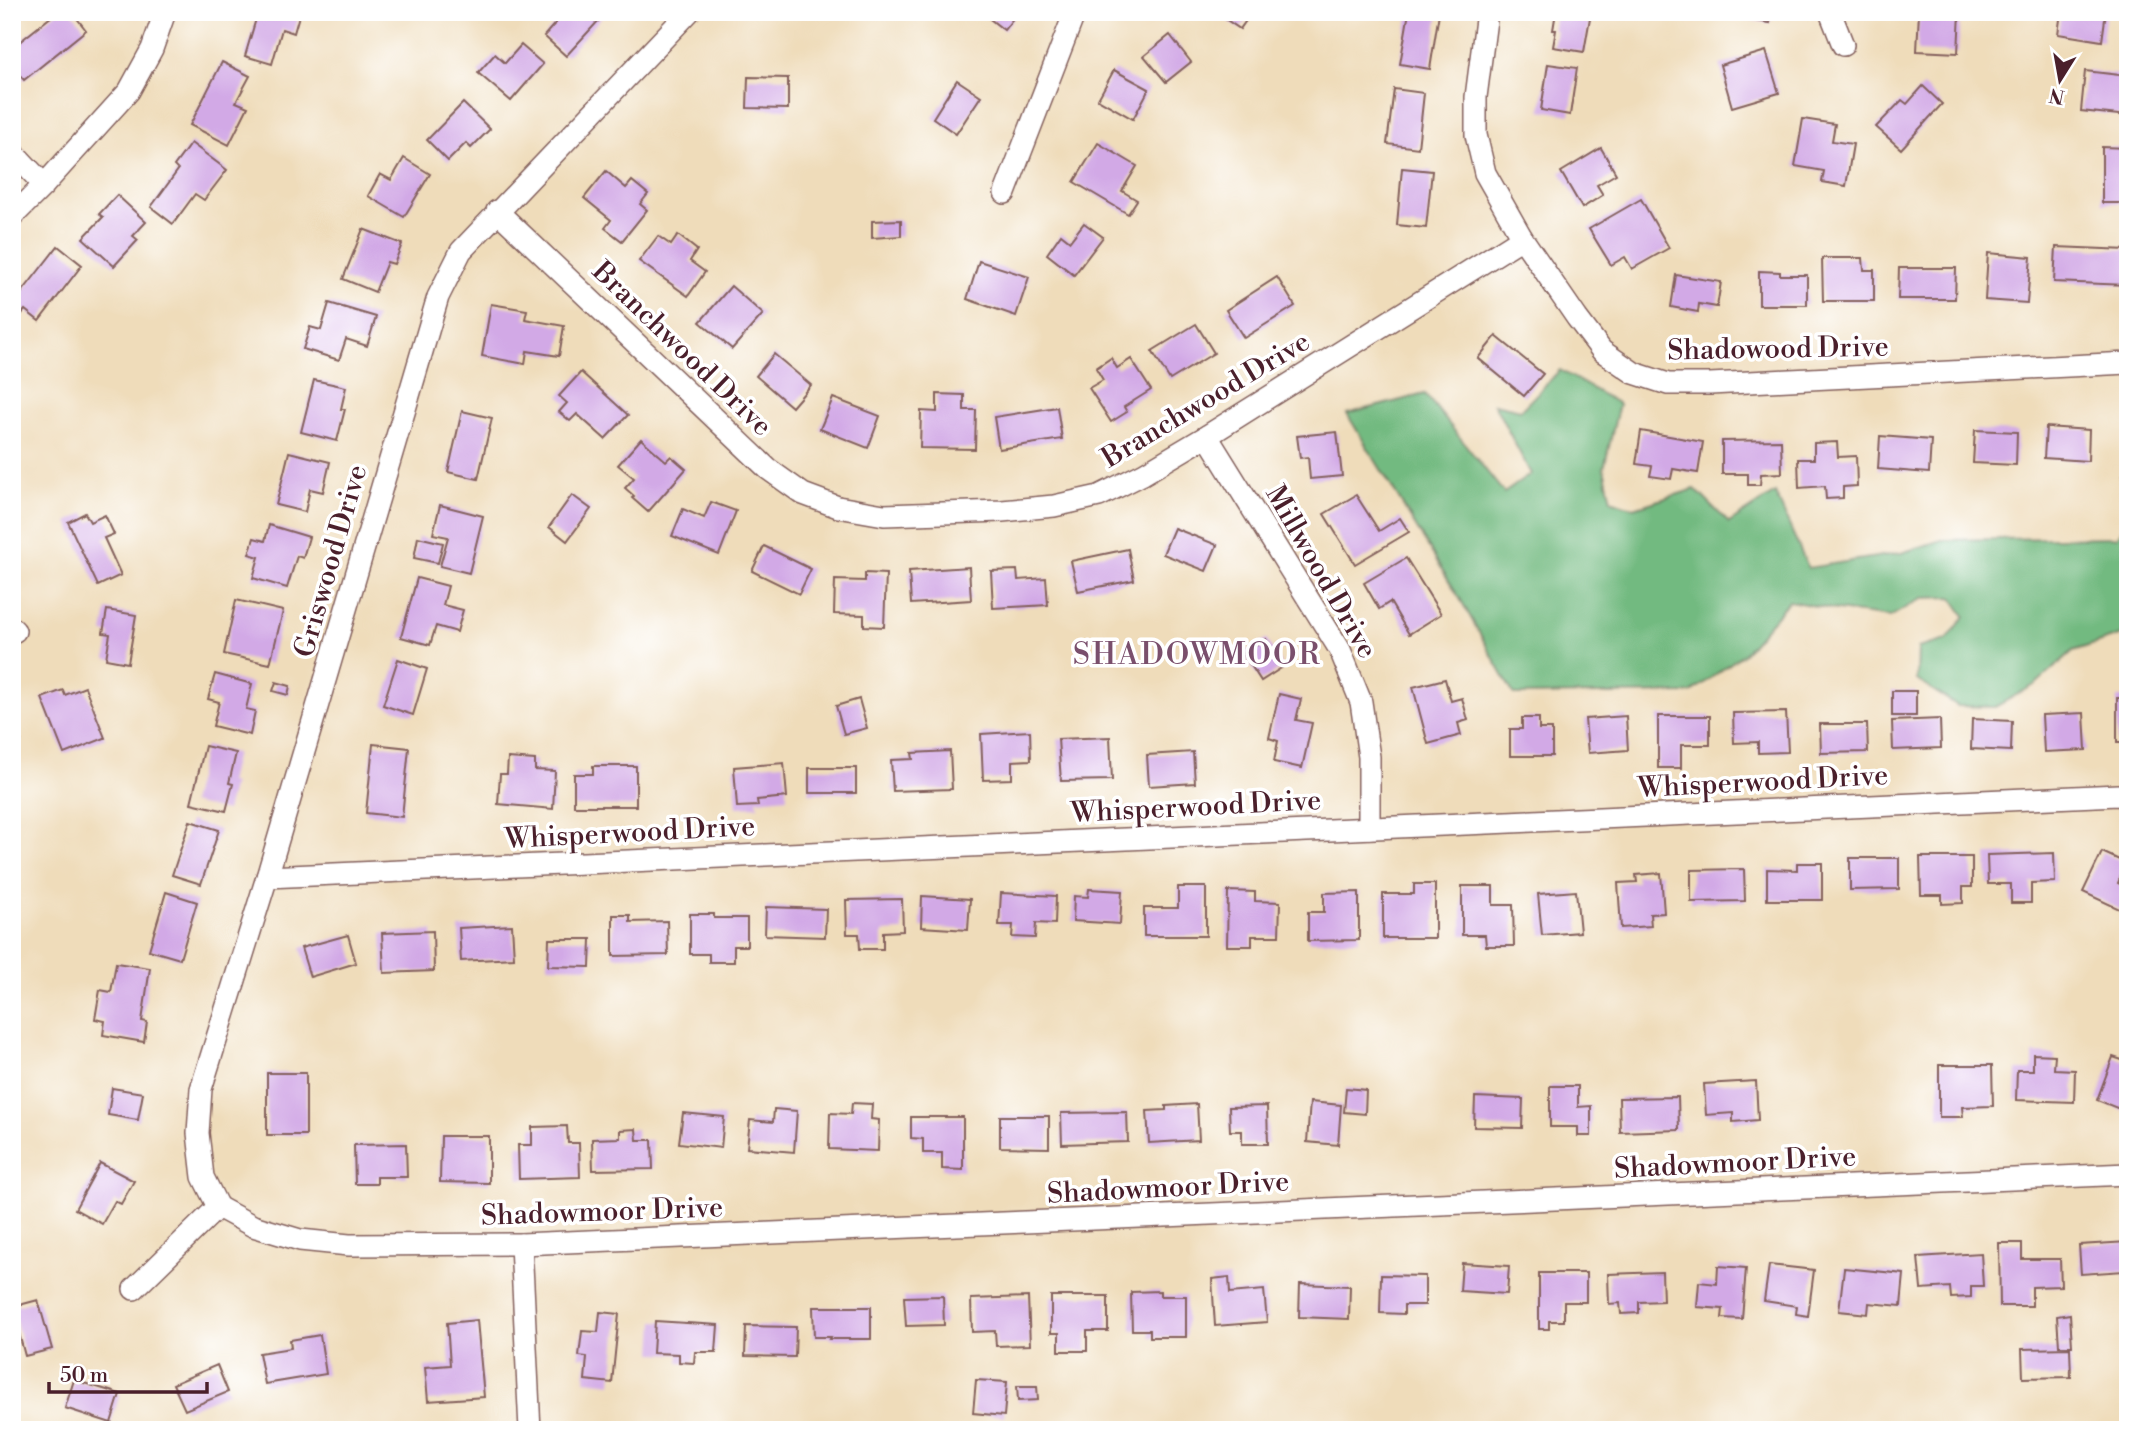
<svg xmlns="http://www.w3.org/2000/svg" width="2140" height="1442" font-family="'Libre Bodoni',serif">
	<rect width="100%" height="100%" fill="#fff"/>
	<filter id="ink" filterUnits="userSpaceOnUse"><feTurbulence type="fractalNoise" baseFrequency=".0143" numOctaves="2"/><feDisplacementMap in="SourceGraphic" scale="14" xChannelSelector="R" yChannelSelector="G"/><feConvolveMatrix kernelMatrix="1 2 1 2 8 2 1 2 1" color-interpolation-filters="sRGB"/></filter>
	<filter id="wash" filterUnits="userSpaceOnUse"><feTurbulence type="fractalNoise" baseFrequency=".00686" numOctaves="4" result="noise"/><feDisplacementMap in="SourceGraphic" scale="28" xChannelSelector="R" yChannelSelector="G"/><feGaussianBlur stdDeviation="1.57" result="paint"/><feColorMatrix in="noise" values="0 0 0 0 0 0 0 0 0 0 0 0 0 0 0 0 0 1.4 0 .05"/><feComposite in="paint" operator="in"/></filter>
	<g filter="url(#wash)">
		<rect width="100%" height="100%" fill="#efdcba"/>
		<polygon fill="#72ba80" stroke="#5e6c56" stroke-width="2" points="1560,370 1619,404 1604,468 1611,500 1634,508 1695,489 1729,523 1775,493 1808,568 1901,553 1942,540 2117,537 2128,521 2128,633 2073,651 2036,684 1995,707 1958,706 1917,680 1918,648 1947,640 1965,616 1952,597 1922,598 1890,617 1837,610 1789,601 1744,653 1691,693 1514,695 1462,602 1347,414 1425,394 1504,493 1531,474 1494,404 1521,410"/>
		<g id="blocks">
			<g fill="#d2a9e6">
				<polygon points="57,12 72,12 86,30 24,80 12,66 12,48"/>
				<polygon points="258,12 300,12 294,33 282,29 272,64 245,56"/>
				<polygon points="565,12 595,12 601,18 566,56 544,36"/>
				<polygon points="981,12 1018,12 1004,30"/>
				<polygon points="1215,12 1252,12 1240,29"/>
				<polygon points="1409,12 1439,13 1430,69 1400,64"/>
				<polygon points="1556,12 1591,12 1584,52 1553,47 1556,30 1553,30"/>
				<polygon points="1723,12 1772,12 1770,23 1722,16"/>
				<polygon points="1919,12 1960,12 1958,53 1917,51"/>
				<polygon points="2061,12 2106,12 2102,41 2058,34"/>
				<polygon points="1170,35 1191,62 1166,82 1144,56"/>
				<polygon points="521,45 543,64 511,101 478,73 495,54 505,63"/>
				<polygon points="1766,51 1779,93 1732,107 1720,65"/>
				<polygon points="222,62 250,76 236,102 248,107 229,145 190,125"/>
				<polygon points="1548,64 1577,68 1570,115 1541,110"/>
				<polygon points="1114,70 1149,89 1133,119 1098,99"/>
				<polygon points="2085,71 2128,76 2128,116 2081,111"/>
				<polygon points="748,77 788,78 788,109 747,108"/>
				<polygon points="957,80 981,96 956,134 933,118"/>
				<polygon points="1923,86 1942,104 1901,149 1876,127 1902,100 1907,104"/>
				<polygon points="1394,89 1424,93 1418,148 1387,144"/>
				<polygon points="463,103 490,129 471,148 466,143 448,161 427,140"/>
				<polygon points="1803,119 1835,124 1832,141 1853,144 1846,186 1822,182 1824,171 1795,166"/>
				<polygon points="191,143 227,170 204,200 195,194 173,224 151,207 178,170 174,166"/>
				<polygon points="1098,143 1137,166 1122,191 1137,200 1128,214 1074,182"/>
				<polygon points="2102,147 2128,148 2128,203 2102,203"/>
				<polygon points="1601,148 1616,174 1597,185 1603,195 1582,208 1561,172"/>
				<polygon points="404,158 430,174 404,217 368,196 380,174 391,180"/>
				<polygon points="1402,168 1432,171 1426,228 1397,225"/>
				<polygon points="606,171 626,188 632,181 648,194 640,204 647,210 622,241 605,228 611,220 584,198"/>
				<polygon points="117,195 146,222 133,236 138,240 114,266 83,238 103,217 99,214"/>
				<polygon points="1641,199 1669,248 1632,269 1625,257 1611,265 1589,229"/>
				<polygon points="901,220 901,236 872,238 872,221"/>
				<polygon points="1084,223 1103,237 1074,275 1047,254 1061,234 1070,241"/>
				<polygon points="363,229 402,244 394,264 387,262 375,292 343,279"/>
				<polygon points="678,235 697,250 690,261 705,272 688,296 639,261 658,236 671,245"/>
				<polygon points="58,246 82,265 39,321 25,310 16,321 12,319 12,305"/>
				<polygon points="2056,247 2128,250 2128,285 2054,282"/>
				<polygon points="1988,253 2031,257 2027,303 1985,300"/>
				<polygon points="1822,258 1863,258 1864,270 1874,270 1874,301 1823,301"/>
				<polygon points="979,261 1029,277 1016,316 967,299"/>
				<polygon points="1899,268 1956,268 1955,299 1898,299"/>
				<polygon points="1759,271 1780,272 1780,275 1807,275 1807,305 1759,305"/>
				<polygon points="1676,275 1721,282 1717,307 1699,304 1698,312 1671,307"/>
				<polygon points="1277,277 1295,306 1244,338 1226,310"/>
				<polygon points="731,286 763,314 732,349 700,322"/>
				<polygon points="329,303 376,317 367,346 346,339 339,360 303,349 310,327 321,330"/>
				<polygon points="491,304 527,310 525,319 564,326 559,356 527,351 525,364 482,356"/>
				<polygon points="1196,324 1214,353 1170,380 1152,351"/>
				<polygon points="1496,336 1543,374 1524,396 1478,358"/>
				<polygon points="774,354 811,385 792,407 756,376"/>
				<polygon points="1111,358 1117,368 1131,359 1151,390 1124,407 1127,412 1111,422 1089,388 1103,380 1096,368"/>
				<polygon points="581,372 628,415 605,439 577,414 570,421 559,412 567,403 559,396"/>
				<polygon points="314,380 346,387 341,409 345,409 337,441 301,432"/>
				<polygon points="937,394 964,395 964,410 976,410 975,449 920,448 921,411 937,412"/>
				<polygon points="833,398 880,416 868,448 820,429"/>
				<polygon points="1057,407 1062,439 999,449 994,417"/>
				<polygon points="462,411 492,418 478,479 448,472"/>
				<polygon points="2046,427 2089,430 2088,461 2044,458"/>
				<polygon points="1975,430 2017,432 2016,465 1973,463"/>
				<polygon points="1641,431 1703,442 1698,473 1673,469 1671,479 1650,476 1652,466 1636,464"/>
				<polygon points="1337,432 1342,476 1310,479 1308,457 1300,458 1297,436"/>
				<polygon points="1880,436 1931,440 1929,473 1878,469"/>
				<polygon points="641,439 666,461 671,456 686,469 648,512 632,498 634,496 625,488 634,478 618,465"/>
				<polygon points="1781,440 1782,473 1761,474 1760,485 1748,485 1748,474 1722,474 1722,441"/>
				<polygon points="1837,442 1838,457 1856,456 1857,486 1843,487 1843,498 1826,499 1825,486 1799,488 1798,459 1814,459 1814,443"/>
				<polygon points="289,452 330,462 323,492 310,489 305,512 276,505"/>
				<polygon points="2128,464 2128,480 2122,477"/>
				<polygon points="572,495 591,509 567,541 549,527"/>
				<polygon points="1356,495 1379,531 1400,518 1409,532 1355,564 1324,514"/>
				<polygon points="711,502 736,511 719,555 672,536 683,509 704,518"/>
				<polygon points="440,505 483,516 469,573 440,566 448,537 433,534"/>
				<polygon points="85,513 90,522 105,515 114,534 104,538 121,575 98,586 68,522"/>
				<polygon points="269,525 309,537 303,558 297,556 287,588 253,578 259,557 249,554 254,538 265,541"/>
				<polygon points="1174,528 1217,545 1206,571 1163,554"/>
				<polygon points="418,537 443,543 438,563 414,558"/>
				<polygon points="764,546 811,569 799,594 752,571"/>
				<polygon points="1128,549 1134,580 1078,591 1071,561"/>
				<polygon points="1406,558 1441,614 1409,634 1390,602 1379,609 1364,583"/>
				<polygon points="969,567 971,600 911,604 909,571"/>
				<polygon points="1017,570 1018,580 1046,578 1048,605 993,608 991,571"/>
				<polygon points="865,573 886,574 884,627 864,626 864,615 834,614 835,580 865,581"/>
				<polygon points="417,578 448,586 443,605 463,610 457,632 436,626 430,645 401,637"/>
				<polygon points="236,600 283,611 270,664 224,654"/>
				<polygon points="107,610 136,615 128,663 106,659 110,634 103,633"/>
				<polygon points="1266,639 1283,667 1261,681 1243,653"/>
				<polygon points="398,659 427,669 413,715 383,705"/>
				<polygon points="215,674 252,684 246,709 255,711 250,735 213,726 219,702 208,699"/>
				<polygon points="1445,679 1451,701 1462,698 1468,720 1458,723 1461,735 1428,744 1413,687"/>
				<polygon points="276,682 290,686 288,695 273,691"/>
				<polygon points="85,687 105,738 64,754 42,698 63,690 65,695"/>
				<rect x="1892" y="691" width="24" height="25"/>
				<polygon points="1279,694 1301,699 1296,720 1312,723 1302,768 1274,762 1278,741 1269,738"/>
				<rect x="2117" y="698" width="11" height="44"/>
				<polygon points="859,699 867,728 844,734 836,706"/>
				<polygon points="1786,712 1788,752 1758,753 1758,742 1734,743 1733,713"/>
				<polygon points="2084,713 2086,750 2044,752 2042,715"/>
				<polygon points="1626,716 1628,750 1588,753 1585,719"/>
				<polygon points="1658,716 1710,716 1710,745 1681,745 1681,768 1658,768"/>
				<polygon points="1522,718 1539,718 1539,729 1552,729 1552,756 1510,756 1510,729 1522,729"/>
				<polygon points="1940,719 1941,748 1893,750 1892,721"/>
				<polygon points="1972,719 2012,721 2011,751 1971,749"/>
				<polygon points="1820,724 1867,724 1868,752 1821,753"/>
				<polygon points="1030,731 1031,760 1012,761 1012,779 983,780 981,734"/>
				<polygon points="12,736 21,741 12,757"/>
				<polygon points="1110,737 1112,780 1061,781 1058,739"/>
				<polygon points="373,744 409,748 402,817 366,813"/>
				<polygon points="205,746 236,753 229,783 233,784 226,811 191,803"/>
				<polygon points="950,751 952,789 893,791 891,760 913,759 912,753"/>
				<polygon points="1193,752 1195,783 1149,786 1147,755"/>
				<polygon points="508,758 535,760 535,770 555,771 553,809 498,804 500,774 507,774"/>
				<polygon points="784,763 787,797 757,800 758,806 737,807 734,767"/>
				<polygon points="593,766 636,766 636,806 574,806 574,774 593,774"/>
				<rect x="809" y="768" width="47" height="25"/>
				<polygon points="190,821 219,830 201,884 172,875"/>
				<polygon points="2102,852 2126,863 2118,883 2128,888 2128,913 2083,892"/>
				<polygon points="2054,853 2055,882 2031,883 2031,903 2011,903 2011,884 1988,884 1987,855"/>
				<polygon points="1920,857 1972,857 1972,887 1963,887 1963,903 1942,904 1942,895 1921,895"/>
				<polygon points="1850,858 1899,858 1899,889 1850,890"/>
				<polygon points="1797,863 1822,863 1822,900 1767,900 1767,869 1797,870"/>
				<polygon points="1744,869 1745,901 1691,902 1691,870"/>
				<polygon points="1661,873 1664,913 1650,914 1651,926 1621,928 1618,883 1637,882 1636,875"/>
				<polygon points="1414,884 1435,884 1435,938 1383,938 1383,894 1414,894"/>
				<polygon points="1462,886 1493,886 1493,905 1513,905 1514,946 1486,946 1485,935 1462,935"/>
				<polygon points="1178,887 1206,887 1206,936 1144,936 1144,908 1178,908"/>
				<polygon points="1089,889 1122,891 1120,924 1073,921 1074,896 1088,897"/>
				<polygon points="1228,891 1255,892 1255,901 1280,902 1279,936 1252,936 1252,946 1227,946"/>
				<polygon points="1576,891 1580,932 1542,935 1538,894"/>
				<polygon points="166,892 197,902 180,959 149,950"/>
				<polygon points="1359,892 1359,940 1308,941 1308,912 1324,912 1324,893"/>
				<polygon points="1001,893 1056,896 1055,924 1036,923 1035,938 1012,937 1013,925 999,925"/>
				<polygon points="922,896 970,899 968,930 921,927"/>
				<polygon points="902,899 903,931 883,932 883,949 860,949 859,934 847,934 846,900"/>
				<polygon points="766,907 826,909 825,937 765,935"/>
				<polygon points="690,914 714,914 714,918 747,918 747,946 734,946 734,962 709,962 709,954 690,954"/>
				<polygon points="613,915 630,915 630,922 667,921 668,955 613,956"/>
				<polygon points="512,925 514,958 461,961 459,928"/>
				<polygon points="433,931 434,971 384,973 382,933"/>
				<polygon points="348,935 356,963 310,977 301,948"/>
				<polygon points="549,939 591,939 590,967 548,966"/>
				<polygon points="116,963 150,968 142,1021 147,1022 144,1042 103,1035 105,1021 95,1019 100,990 111,992"/>
				<polygon points="2033,1054 2055,1055 2054,1069 2075,1070 2074,1102 2016,1100 2017,1070 2033,1070"/>
				<polygon points="2113,1057 2128,1062 2128,1095 2122,1110 2097,1100"/>
				<polygon points="1939,1065 1992,1065 1993,1106 1962,1107 1963,1117 1939,1117"/>
				<rect x="267" y="1073" width="39" height="62"/>
				<polygon points="1756,1081 1758,1120 1733,1122 1733,1113 1706,1115 1704,1084"/>
				<polygon points="1550,1086 1578,1086 1578,1107 1591,1106 1591,1136 1578,1136 1578,1127 1550,1127"/>
				<polygon points="112,1088 143,1093 138,1120 108,1115"/>
				<polygon points="1346,1088 1366,1090 1365,1114 1344,1112"/>
				<polygon points="1475,1097 1523,1099 1522,1128 1474,1127"/>
				<polygon points="1678,1097 1679,1130 1620,1132 1619,1098"/>
				<polygon points="1310,1102 1341,1105 1338,1145 1307,1142"/>
				<polygon points="852,1103 872,1104 871,1119 879,1120 878,1151 829,1149 830,1113 851,1114"/>
				<polygon points="1197,1104 1199,1140 1149,1143 1147,1111 1166,1110 1166,1106"/>
				<polygon points="1267,1106 1268,1144 1242,1144 1242,1131 1230,1131 1229,1107"/>
				<polygon points="774,1109 797,1111 794,1152 747,1148 750,1120 773,1122"/>
				<polygon points="1127,1112 1128,1142 1062,1144 1061,1113"/>
				<polygon points="683,1113 724,1117 721,1148 679,1143"/>
				<polygon points="1000,1116 1049,1116 1049,1148 1000,1147"/>
				<polygon points="911,1117 963,1117 963,1170 942,1169 942,1153 923,1153 923,1139 911,1138"/>
				<polygon points="567,1126 568,1143 579,1143 580,1177 519,1179 518,1145 532,1145 532,1127"/>
				<polygon points="636,1129 637,1140 652,1140 653,1169 593,1170 592,1139 620,1138 620,1130"/>
				<polygon points="441,1136 489,1136 489,1183 440,1182"/>
				<polygon points="406,1144 407,1177 377,1177 377,1184 355,1184 354,1145"/>
				<polygon points="100,1163 134,1181 121,1204 115,1201 102,1224 75,1209"/>
				<polygon points="2128,1242 2128,1283 2125,1283 2124,1271 2081,1274 2079,1245"/>
				<polygon points="1999,1243 2022,1243 2022,1259 2060,1259 2061,1286 2032,1287 2032,1306 2000,1306"/>
				<polygon points="1981,1253 1983,1286 1971,1286 1971,1297 1951,1298 1950,1287 1921,1289 1918,1257"/>
				<polygon points="1462,1263 1509,1266 1507,1294 1460,1291"/>
				<polygon points="1769,1265 1814,1270 1808,1316 1796,1314 1797,1306 1764,1301"/>
				<polygon points="1718,1266 1746,1268 1742,1319 1722,1318 1723,1309 1697,1307 1699,1282 1717,1284"/>
				<polygon points="1844,1268 1904,1274 1901,1306 1869,1303 1868,1314 1839,1311"/>
				<polygon points="1662,1272 1663,1301 1639,1302 1639,1313 1621,1314 1620,1303 1609,1304 1608,1274"/>
				<polygon points="1539,1273 1586,1273 1586,1302 1564,1302 1564,1321 1549,1321 1549,1329 1539,1329"/>
				<polygon points="1381,1275 1425,1276 1425,1305 1404,1305 1404,1314 1380,1313"/>
				<polygon points="1229,1277 1230,1293 1264,1290 1267,1322 1215,1326 1212,1279"/>
				<polygon points="1300,1284 1350,1286 1349,1319 1299,1317"/>
				<polygon points="1160,1291 1160,1296 1186,1296 1186,1337 1150,1337 1150,1330 1132,1330 1131,1292"/>
				<polygon points="943,1296 944,1325 906,1326 904,1297"/>
				<polygon points="1051,1296 1108,1296 1108,1331 1087,1331 1087,1351 1059,1351 1059,1333 1051,1333"/>
				<polygon points="1028,1297 1030,1345 996,1346 995,1331 972,1332 971,1299"/>
				<polygon points="38,1300 52,1349 25,1356 12,1307"/>
				<polygon points="813,1307 871,1307 871,1339 830,1339 831,1337 814,1337"/>
				<polygon points="600,1312 619,1314 612,1383 585,1380 587,1357 579,1356 582,1331 598,1332"/>
				<polygon points="2070,1314 2072,1346 2059,1346 2057,1316"/>
				<polygon points="477,1320 484,1397 428,1401 425,1367 450,1365 447,1323"/>
				<polygon points="655,1321 718,1325 716,1352 695,1352 694,1363 679,1362 679,1354 653,1353"/>
				<polygon points="746,1326 796,1327 795,1357 745,1356"/>
				<polygon points="320,1335 326,1374 265,1384 259,1353 291,1348 290,1340"/>
				<polygon points="2070,1348 2071,1377 2023,1378 2022,1349"/>
				<polygon points="217,1365 228,1392 185,1410 173,1384"/>
				<polygon points="74,1380 120,1394 111,1423 65,1408"/>
				<polygon points="976,1380 1007,1382 1004,1416 973,1413"/>
				<polygon points="1017,1386 1037,1386 1038,1400 1018,1401"/>
			</g>
		</g>
	</g>
	<g filter="url(#ink)">
		<use href="#blocks" fill-opacity="0" stroke="#84615d" stroke-width="2"/>
		<g fill="none" stroke-linecap="round" stroke-linejoin="round">
			<g stroke="#84615d" stroke-width="24">
				<g id="minor">
					<polyline points="1487,12 1476,97 1476,135 1485,173 1522,238 1577,318 1602,351 1634,373 1668,384 1710,384 2128,363"/>
					<polyline points="1830,12 1843,45"/>
					<polyline points="12,151 44,185"/>
					<polyline points="1005,193 1075,12"/>
					<polyline points="497,211 768,469 803,494 838,507 884,515 1002,511 1054,506 1099,496 1143,474 1207,436 1522,238"/>
					<polyline points="12,217 44,185 129,91 152,49 165,12"/>
					<polyline points="1207,436 1340,650 1361,702 1369,757 1369,828"/>
					<polyline points="12,628 15,631"/>
					<polyline points="267,877 2118,795 2128,797"/>
					<polyline points="218,1207 253,1226 300,1240 349,1245 521,1244 2128,1174"/>
					<polyline points="218,1207 203,1177 198,1133 201,1089 267,877 438,297 461,251 689,12"/>
					<polyline points="521,1244 530,1430"/>
					<polyline points="134,1289 218,1207"/>
				</g>
			</g>
			<use href="#minor" stroke="#fff" stroke-width="21"/>
		</g>
	</g>
	<g text-anchor="middle" dominant-baseline="central" stroke-width="7" stroke-linejoin="round" paint-order="stroke">
		<g font-size="28" fill="#4a1f2b" stroke="#fff">
			<text transform="translate(682 349) rotate(44)">Branchwood Drive</text>
			<text transform="translate(1778 349) rotate(-1)">Shadowood Drive</text>
			<text transform="translate(1206 400) rotate(-31)">Branchwood Drive</text>
			<text transform="translate(331 561) rotate(-74)">Griswood Drive</text>
			<text transform="translate(1321 572) rotate(60)">Millwood Drive</text>
			<text transform="translate(1763 782) rotate(-3)">Whisperwood Drive</text>
			<text transform="translate(1196 807) rotate(-3)">Whisperwood Drive</text>
			<text transform="translate(630 833) rotate(-3)">Whisperwood Drive</text>
			<text transform="translate(1735 1163) rotate(-3)">Shadowmoor Drive</text>
			<text transform="translate(1168 1188) rotate(-3)">Shadowmoor Drive</text>
			<text transform="translate(602 1212) rotate(-2)">Shadowmoor Drive</text>
		</g>
		<g font-size="30" letter-spacing="2" fill="#7a4f6c" stroke="#fff">
			<text x="1197" y="655">SHADOWMOOR</text>
		</g>
	</g>
	<rect width="2140" height="1442" fill="none" stroke="#fff" stroke-width="42"/>
	<g transform="translate(2060 80) rotate(191)" stroke="#ffffff" stroke-width="5" paint-order="stroke">
	<path d="M0-5L12 26L0 18L-12 26Z" fill="#4a1f2b"/>
	<text y="-10" font-size="19" font-weight="bold" text-anchor="middle" fill="#4a1f2b">N</text>
	</g>
	<path d="M49 1382v10h158v-10" fill="none" stroke="#4a1f2b" stroke-width="3.5"/>
	<text x="60" y="1382" font-size="21" fill="#4a1f2b" stroke="#ffffff" stroke-width="5" paint-order="stroke">50 m</text>
</svg>
